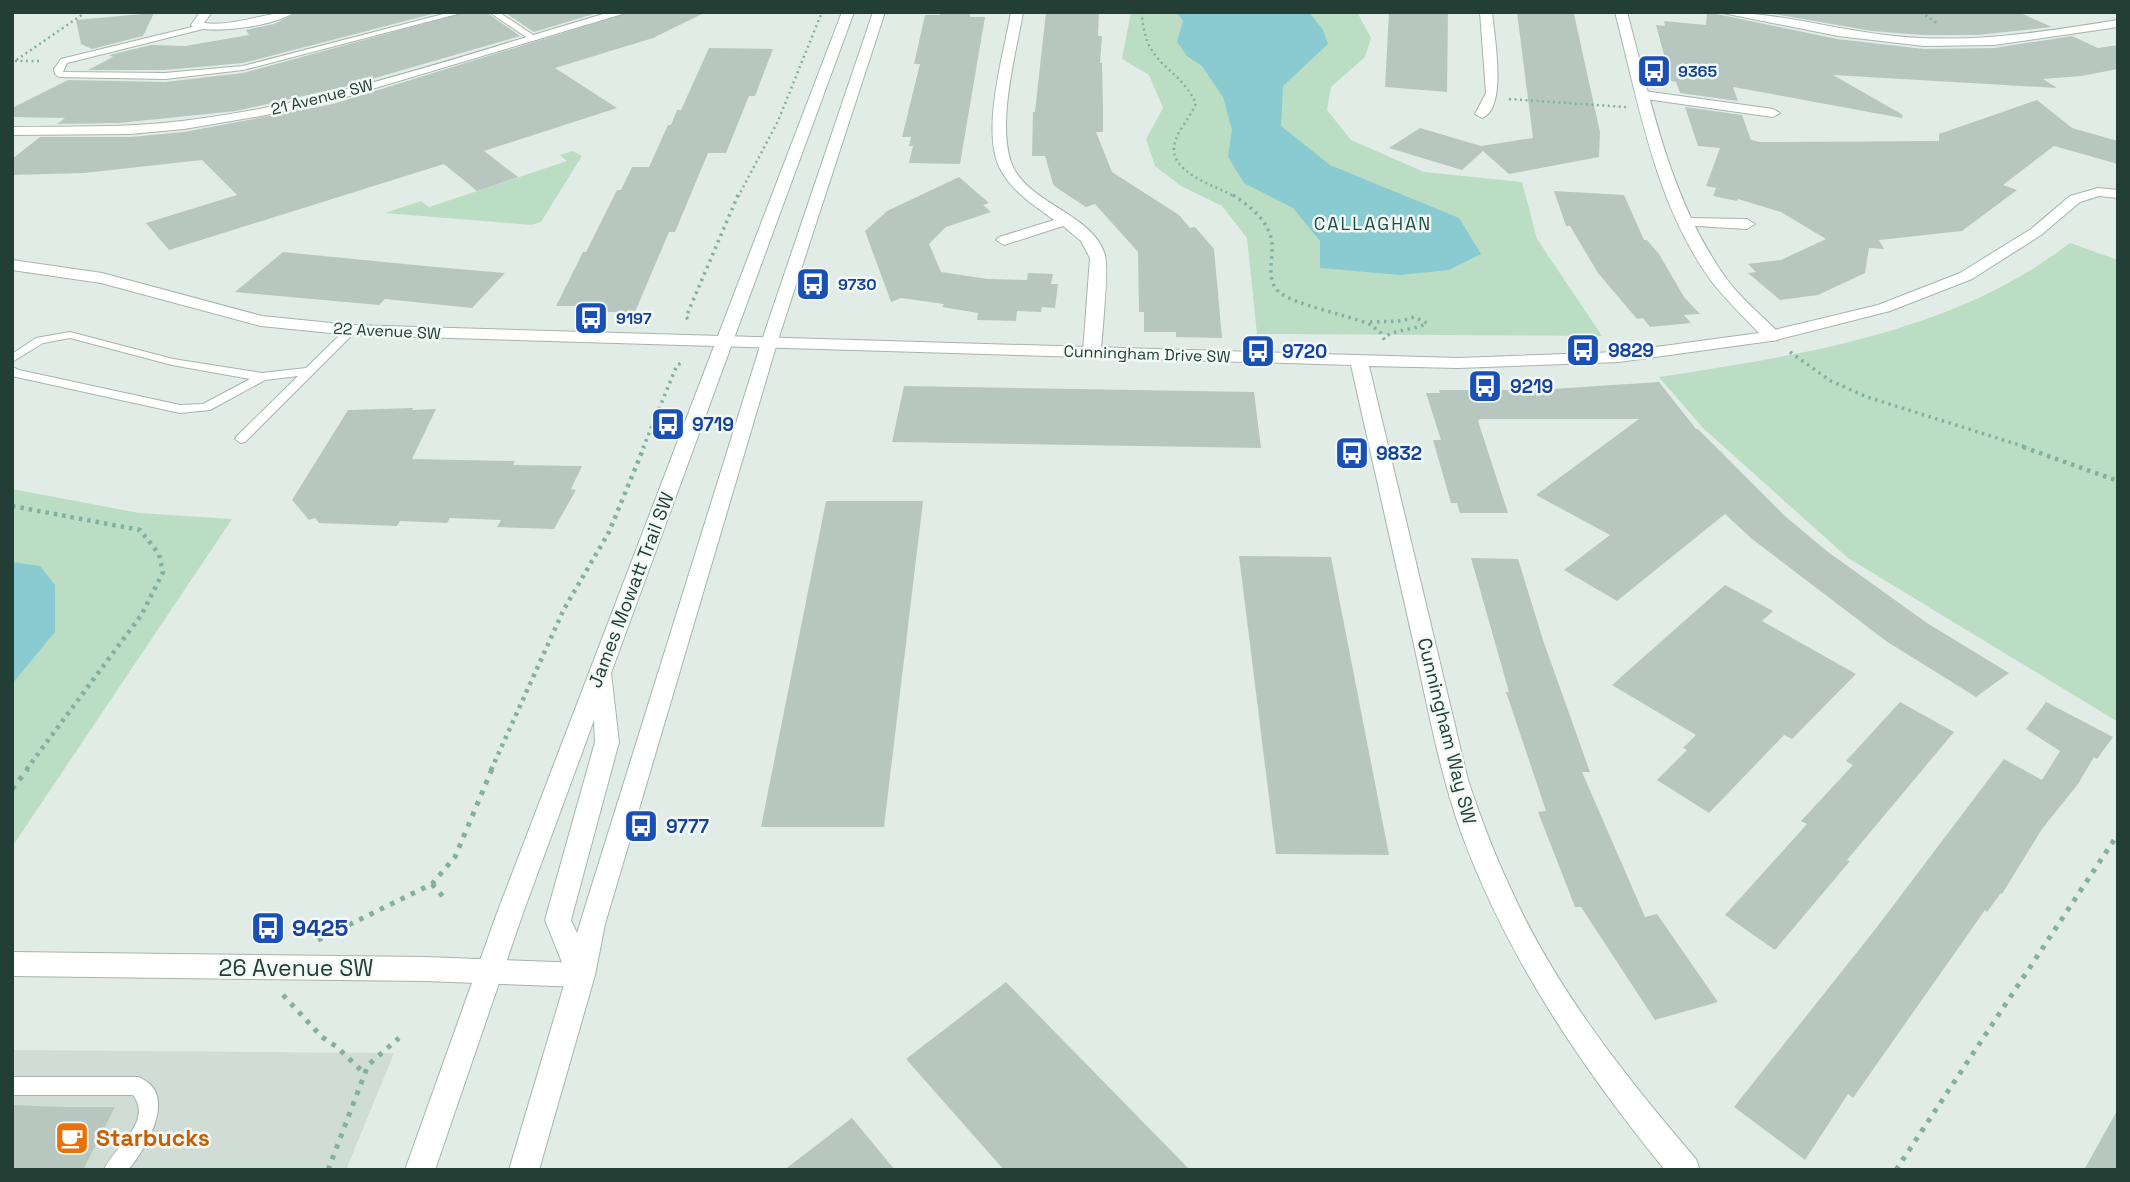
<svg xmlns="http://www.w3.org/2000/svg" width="2130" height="1182" font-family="'Space Grotesk',sans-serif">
	<rect width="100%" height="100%" fill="#e2ece7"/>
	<polygon fill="#d0dcd6" points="12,1050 394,1053 346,1170 12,1170"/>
	<g fill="#bbddc3">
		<polygon points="1131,12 1357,12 1371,38 1365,57 1331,87 1327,110 1351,140 1424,172 1522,182 1537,239 1602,336 1257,334 1247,238 1222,206 1181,186 1155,166 1146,139 1163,108 1149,75 1122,59"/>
		<polygon points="573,151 582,156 541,222 531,225 385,213 421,201 429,207 567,161 560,155"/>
		<path d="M2070 243 2118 260V722L1848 558 1703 428 1659 377C1801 355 1953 333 2070 243Z"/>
		<polygon points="12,489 139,513 232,519 12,847"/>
	</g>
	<g fill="#8acad1">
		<polygon points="1176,12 1309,12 1323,30 1328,44 1283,86 1281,126 1330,165 1459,218 1481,254 1449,270 1400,275 1320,268 1320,241 1293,208 1244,183 1228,157 1232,130 1223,97 1202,66 1187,56 1177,42 1183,21"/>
		<polygon points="12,562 40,566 55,585 55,632 12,684"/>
	</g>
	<g fill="#b7c7c0">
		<polygon points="298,12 440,12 243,63 165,70 88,70 113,57 109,55 151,45 185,46 249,35 246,30 274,24"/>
		<polygon points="467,12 486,12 520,36 344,87 236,111 119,123 57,124 65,118 12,117 12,108 68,80 165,82 243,73"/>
		<polygon points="504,12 600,12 534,32"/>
		<polygon points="631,12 706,12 653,38 555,68 617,108 484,151 518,177 477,191 444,164 169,250 146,223 237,195 202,160 84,173 12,175 12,159 40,137 130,137 184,132 333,104"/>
		<polygon points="940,12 970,12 970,17 985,17 960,164 909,163 913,146 909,146 911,137 902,137 920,64 914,64 925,15 940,15"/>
		<polygon points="1046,12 1099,12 1098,36 1102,36 1100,63 1102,63 1103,108 1103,132 1096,132 1112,172 1179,215 1190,228 1195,227 1214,249 1222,338 1176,337 1176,332 1144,332 1144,312 1139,312 1138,252 1095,204 1086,207 1057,188 1053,184 1045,156 1032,156 1033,112 1035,112"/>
		<polygon points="1389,12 1448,12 1447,92 1385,87"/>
		<polygon points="1517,12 1574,14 1600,132 1599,157 1509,174 1483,151 1462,170 1389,148 1420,128 1481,146 1533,138"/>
		<polygon points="1707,12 1837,39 1924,49 1994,48 2072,36 2098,48 2118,45 2118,69 2081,76 2043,79 2057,88 1833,75 1903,115 1902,118 1733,87 1738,101 1680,93 1676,82 1671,81 1656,25 1665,26 1664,21 1706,25"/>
		<polygon points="1762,12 2018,12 2052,27 1978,35 1922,35 1872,31"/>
		<polygon points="154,13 143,36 92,49 81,44 76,20"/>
		<polygon points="709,48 773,49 755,96 749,96 726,153 708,153 675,232 669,232 635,312 578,312 581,306 556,306 583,252 586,252 617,190 621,190 632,167 649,167 668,125 671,125 677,110 681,110"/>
		<polygon points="2037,100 2072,128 2118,141 2118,164 2054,146 2003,185 2017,190 1962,231 1879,240 1884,249 1869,248 1865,273 1818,295 1780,300 1748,273 1756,272 1748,264 1781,260 1826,239 1781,212 1738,199 1737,201 1713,196 1716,188 1706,186 1720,148 1698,146 1685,107 1742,115 1751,140 1760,142 1939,141 1939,134"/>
		<polygon points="959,177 989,203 983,205 991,212 946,227 929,244 941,272 988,279 1027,280 1028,273 1053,274 1051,284 1058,284 1055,308 1042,307 1041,312 1017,311 1016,321 977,320 978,313 942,307 944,304 901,298 891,302 865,231 887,211"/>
		<polygon points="1554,191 1624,195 1644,240 1647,240 1659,254 1684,297 1700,314 1684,315 1691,323 1650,327 1643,318 1637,319 1598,273 1570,226 1566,226"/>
		<polygon points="283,252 435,267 505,273 472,308 385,299 379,305 235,292"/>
		<polygon points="1659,382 1696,429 1698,429 1786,517 1828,552 1927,623 2009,673 1976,697 1886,641 1752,539 1725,514 1617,601 1564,570 1610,535 1536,495 1639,419 1480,419 1478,421 1508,513 1460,513 1457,503 1451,503 1433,440 1441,440 1426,393 1440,393 1439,390 1536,390"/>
		<polygon points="904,386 1254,392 1261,448 892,442"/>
		<polygon points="413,408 412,410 436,409 412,459 515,461 513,465 582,466 571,489 576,490 554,529 497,527 501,520 450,518 447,523 400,521 397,526 319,523 315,518 309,520 292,500 348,410"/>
		<polygon points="826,501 923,501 884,827 761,827"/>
		<polygon points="1239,556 1331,557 1389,855 1276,854"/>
		<polygon points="1471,558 1518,559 1544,643 1590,772 1582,772 1645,917 1657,914 1718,1002 1655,1020 1581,907 1575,907 1538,812 1546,811 1506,692 1509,692"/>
		<polygon points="1725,585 1773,611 1762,621 1856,674 1792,739 1784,735 1709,813 1657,780 1687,750 1683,748 1696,735 1612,685"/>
		<polygon points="1900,702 1954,732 1847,860 1850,861 1775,950 1725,915 1807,824 1801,821 1853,765 1846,761"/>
		<polygon points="2046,702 2113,737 2097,759 2094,757 2078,784 2042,829 2002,894 2001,893 1987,912 1985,910 1853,1098 1848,1094 1805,1160 1734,1107 1877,927 2004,759 2042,780 2060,751 2026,729"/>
		<polygon points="1006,982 1190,1170 1004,1170 906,1059"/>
		<polygon points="12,1105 63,1107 115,1107 83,1170 12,1170"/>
		<polygon points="2118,1109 2118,1170 2084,1170"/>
		<polygon points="852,1118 895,1170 784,1170"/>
	</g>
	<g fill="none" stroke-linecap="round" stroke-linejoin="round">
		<g stroke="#a5b4ae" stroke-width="2">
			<g id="service">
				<polygon points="451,12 465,12 243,70 165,79 59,77 55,74 54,69 61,59 200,25 203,25 203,29 67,63 63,72 165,73 243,66"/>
				<polygon points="489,12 499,12 539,39 532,41"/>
				<polygon points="351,327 357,330 245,442 241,443 235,439 237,436 298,376 265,380 210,410 180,413 12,376 12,367 19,370 180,405 203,404 250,379 172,365 70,338 43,343 12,362 12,354 36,338 70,332 173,359 262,373 306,368 347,328"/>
				<path d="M12 1077H138C180 1093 146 1149 128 1170H104C113 1148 154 1122 133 1095H12Z"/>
			</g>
		</g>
		<g stroke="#a5b4ae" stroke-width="2">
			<g id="minor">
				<path d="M200 12H212L204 23C235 27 264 12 295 12 274 26 217 34 193 27L191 25Z"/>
				<path d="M610 12H629L332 101 261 116 184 129 130 134 12 135V127C69 126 126 128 182 121 328 104 469 53 610 12Z"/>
				<path d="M1011 12H1023C1016 54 997 121 1011 162 1026 204 1093 213 1105 255 1109 272 1102 331 1101 352L1092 357 1083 352 1090 258 1081 241 1063 226 1004 245 996 240 999 237 1054 220C1035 206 1014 193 1002 172 979 135 1004 54 1011 12Z"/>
				<path d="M1480 12H1492C1494 35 1508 109 1482 118L1475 114 1486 93Z"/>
				<path d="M1718 12C1777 12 1835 30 1894 36 1970 44 2043 32 2118 20V27L1994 45 1924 46 1838 36Z"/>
				<polygon points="1644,91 1773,109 1780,113 1773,117 1639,98 1639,92"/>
				<polygon points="2098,188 2118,190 2118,198 2099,196 2080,202 2041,235 1972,279 1890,311 1772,341 1764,336 1766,332 1878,305 1960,273 2031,229 2070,196"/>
				<polygon points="1685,218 1747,219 1755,224 1747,229 1680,225 1678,222 1680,219"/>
			</g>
		</g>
		<g stroke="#a5b4ae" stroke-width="2">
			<g id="tertiary">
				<path d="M1615 12H1627C1651 101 1669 196 1723 274 1738 296 1759 313 1778 332L1780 336 1778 340 1619 362 1458 368 1369 366 1468 780C1480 816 1493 851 1509 885 1554 987 1624 1075 1696 1159L1700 1170H1665C1582 1068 1508 959 1462 835 1440 774 1428 709 1414 645 1393 552 1372 458 1351 365L351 335 261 326 101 283 12 270V260L102 273 262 316 351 325 1458 358 1619 352 1759 333C1743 316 1726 300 1712 282 1655 204 1639 104 1615 12Z"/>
				<polygon points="12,952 425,957 581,963 591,966 595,975 591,984 581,987 425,981 12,976"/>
			</g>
		</g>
		<g stroke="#a1b8af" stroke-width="2">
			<polygon id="secondary" points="842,12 854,12 611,673 619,742 571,920 577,933 761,343 873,12 885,12 777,343 605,924 595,975 539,1170 509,1170 567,975 545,920 595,742 594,720 523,913 435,1170 405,1170 497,913"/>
		</g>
		<g stroke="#83b0a0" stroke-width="2.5" stroke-dasharray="2 3.5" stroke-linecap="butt">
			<path d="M1142 12C1144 67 1174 61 1196 103 1191 117 1179 128 1175 142 1166 173 1216 185 1235 197"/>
			<polyline points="1921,12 1937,23"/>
			<polyline points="15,61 42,61"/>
			<polyline points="12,63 86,12"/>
			<polyline points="1509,99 1626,107"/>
			<polyline points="738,197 778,121 822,12"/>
		</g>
		<g stroke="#83b0a0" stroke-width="3.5" stroke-dasharray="2.5 4.5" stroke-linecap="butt">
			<path d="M1233 195C1248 205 1263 216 1270 234 1277 252 1263 277 1279 292 1296 306 1347 314 1371 325L1381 333 1386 343"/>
			<polyline points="688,319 686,317 738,195"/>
			<path d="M1370 322 1401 321 1414 317 1427 323C1414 331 1398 328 1385 337"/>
			<polyline points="1790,352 1831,381 1867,397 2029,448"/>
			<polyline points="643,448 677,365 684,362"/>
		</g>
		<g stroke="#83b0a0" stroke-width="4.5" stroke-dasharray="3.5 5" stroke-linecap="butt">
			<polyline points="2023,447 2118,481"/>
			<polyline points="12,506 140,530 159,554 163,572 142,614 26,770"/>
			<polyline points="491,770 564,609 609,532 644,447"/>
		</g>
		<g stroke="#83b0a0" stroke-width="5" stroke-dasharray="4.5 7" stroke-linecap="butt">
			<polyline points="12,789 28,769"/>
			<polyline points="432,884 446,900"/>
			<polyline points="318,940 432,884 455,857 492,769"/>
			<polyline points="283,995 322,1037 337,1047 365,1074"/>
			<polyline points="328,1170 368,1065 399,1038"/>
			<polyline points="1896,1170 2118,834"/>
		</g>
		<use href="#service" fill="#fff" fill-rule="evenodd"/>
		<use href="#minor" fill="#fff" fill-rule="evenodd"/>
		<use href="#tertiary" fill="#fff" fill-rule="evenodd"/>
		<use href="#secondary" fill="#fff" fill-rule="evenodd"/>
	</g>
	<defs>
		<g id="bus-square" transform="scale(1.75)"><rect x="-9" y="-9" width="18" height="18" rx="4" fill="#1a4fb4" stroke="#f3f9f6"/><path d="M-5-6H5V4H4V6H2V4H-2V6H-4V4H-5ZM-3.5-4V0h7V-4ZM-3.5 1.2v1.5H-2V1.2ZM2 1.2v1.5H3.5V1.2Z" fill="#fff"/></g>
		<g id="cafe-square" transform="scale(1.75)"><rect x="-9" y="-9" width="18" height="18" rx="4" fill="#e8710a" stroke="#f3f9f6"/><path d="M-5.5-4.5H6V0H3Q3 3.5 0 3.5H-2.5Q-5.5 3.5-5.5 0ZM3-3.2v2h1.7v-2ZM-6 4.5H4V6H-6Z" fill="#fff"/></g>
	</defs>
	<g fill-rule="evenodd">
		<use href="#bus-square" x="1654" y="71"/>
		<use href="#bus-square" x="813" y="284"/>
		<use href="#bus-square" x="591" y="318"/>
		<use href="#bus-square" x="1583" y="350"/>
		<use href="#bus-square" x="1258" y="351"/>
		<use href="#bus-square" x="1485" y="386"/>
		<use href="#bus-square" x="668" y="424"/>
		<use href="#bus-square" x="1352" y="453"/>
		<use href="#bus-square" x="641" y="826"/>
		<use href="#bus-square" x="268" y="928"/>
		<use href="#cafe-square" x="72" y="1138"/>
	</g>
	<g text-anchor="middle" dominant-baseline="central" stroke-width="5" stroke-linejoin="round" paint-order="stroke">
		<g font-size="16" font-weight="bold" fill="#164399" stroke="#f3f9f6" text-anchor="start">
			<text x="1678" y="71">9365</text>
			<text x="838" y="284">9730</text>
			<text x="616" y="318">9197</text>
		</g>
		<g font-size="16" fill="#223e35" stroke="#f3f9f6">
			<text transform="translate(322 97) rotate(-14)">21 Avenue SW</text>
			<text transform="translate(387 331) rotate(3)">22 Avenue SW</text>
			<text transform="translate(1147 354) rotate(2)">Cunningham Drive SW</text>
		</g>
		<g font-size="18" letter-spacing="2" fill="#1e5041" stroke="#f3f9f6">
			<text x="1373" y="223">CALLAGHAN</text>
		</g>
		<g font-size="19" font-weight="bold" fill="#164399" stroke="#f3f9f6" text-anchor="start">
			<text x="1608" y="350">9829</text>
			<text x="1282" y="351">9720</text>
			<text x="1510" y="386">9219</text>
			<text x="692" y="424">9719</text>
			<text x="1376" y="453">9832</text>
			<text x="666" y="826">9777</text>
		</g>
		<g font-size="19" fill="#223e35" stroke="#f3f9f6">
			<text transform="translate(631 590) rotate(-69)">James Mowatt Trail SW</text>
			<text transform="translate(1447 731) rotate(76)">Cunningham Way SW</text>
		</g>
		<g font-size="23" font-weight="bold" fill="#164399" stroke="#f3f9f6" text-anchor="start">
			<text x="292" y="928">9425</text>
		</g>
		<g font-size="23" fill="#223e35" stroke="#f3f9f6">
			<text x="296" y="968">26 Avenue SW</text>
		</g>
		<g font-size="23" font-weight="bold" fill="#c56008" stroke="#f3f9f6" text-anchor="start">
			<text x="96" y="1138">Starbucks</text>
		</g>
	</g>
	<rect width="2130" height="1182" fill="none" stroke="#223e35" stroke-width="28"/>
</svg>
